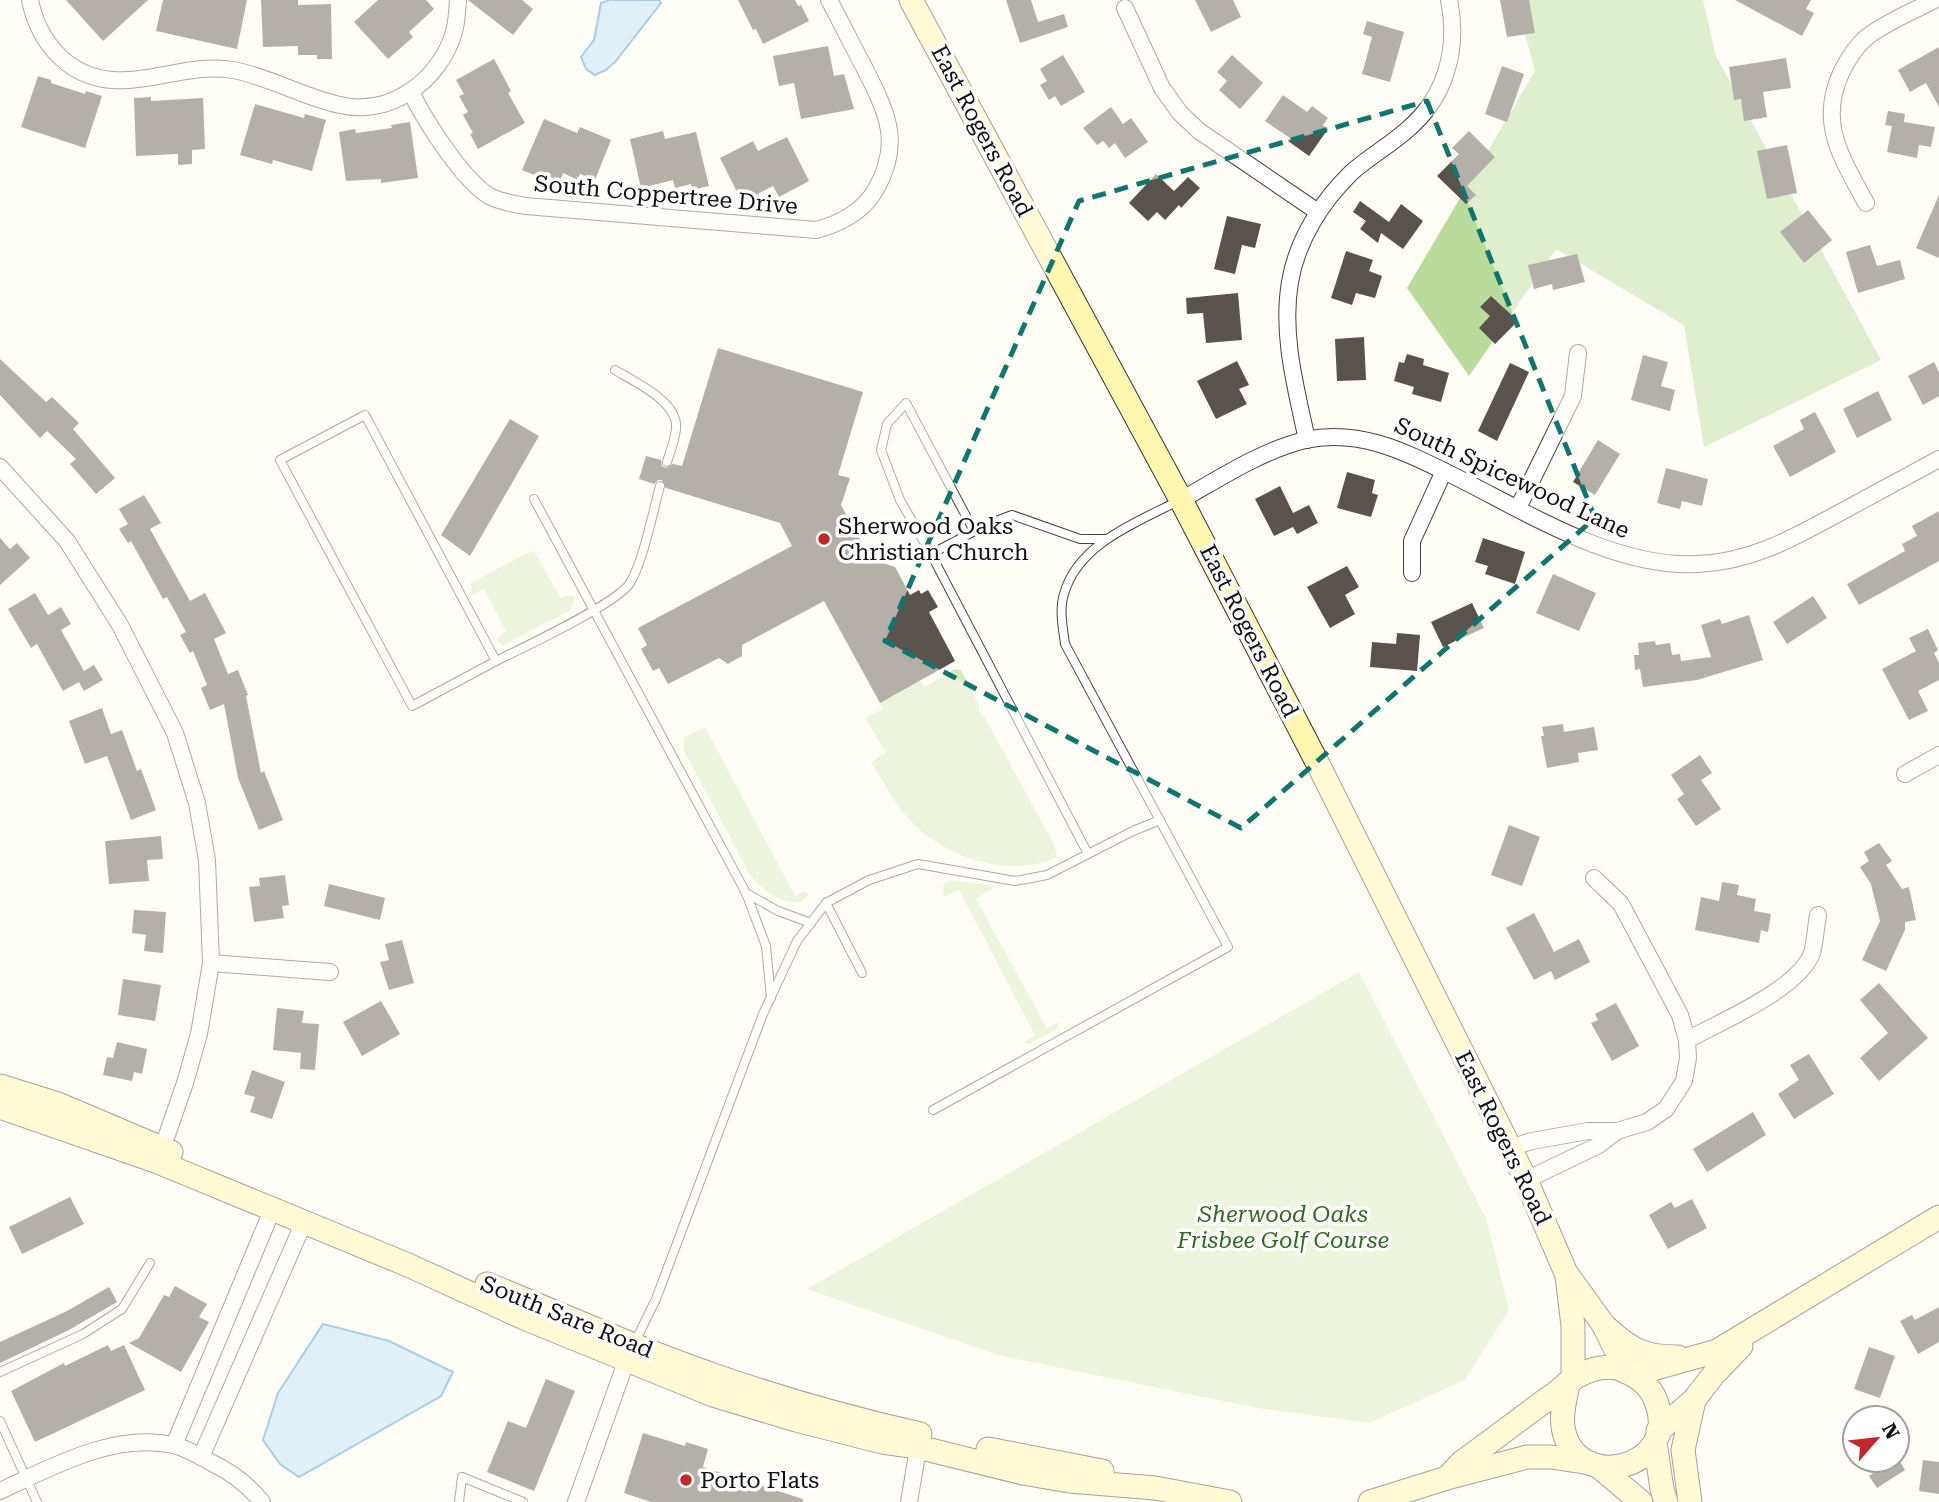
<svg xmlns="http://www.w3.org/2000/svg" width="1939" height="1502" font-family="'Roboto Serif',serif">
	<rect width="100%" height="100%" fill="#fffdf5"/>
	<g fill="#d5ebbd">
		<polygon points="534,551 559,595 562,598 569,595 575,597 571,610 503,645 497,642 498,637 506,631 484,589 472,595 471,583 525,554"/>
		<path d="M955 669 961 670 979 705V711L984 716 1054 844 1057 857C1008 880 940 856 907 817 893 801 882 780 871 762L886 753 865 718 883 709 880 703 920 681 924 687Z"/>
		<path d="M705 727 795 896 805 891 808 895C795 916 760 888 750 875L683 749 684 738Z"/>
		<polygon points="951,880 993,885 993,888 976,899 1047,1028 1059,1022 1057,1029 1029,1044 1024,1042 1035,1035 959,890 944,897 943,886 946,882"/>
		<polygon points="1359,972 1486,1218 1509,1310 1465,1380 1369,1423 1257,1408 998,1355 807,1289"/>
	</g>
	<polygon fill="#b9dc9c" points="1516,0 1703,0 1716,56 1881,360 1704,447 1684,325 1556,249 1469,376 1407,288 1535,71"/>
	<g fill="#b9e0f7" stroke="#3f96cf" stroke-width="2">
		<polygon points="610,0 659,0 661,3 615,62 606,70 595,75 586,69 581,57 594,40 601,3"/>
		<polygon points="323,1324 389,1341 453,1372 441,1396 299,1477 280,1464 263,1440 278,1393"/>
	</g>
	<g fill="#5a524d">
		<polygon points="66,0 148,0 103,41"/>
		<polygon points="163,0 247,0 237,49 156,31"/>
		<polygon points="261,0 298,0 298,5 331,4 332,59 317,59 317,55 298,55 298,46 263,47"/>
		<polygon points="378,0 426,0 434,9 409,32 413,37 388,59 354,22"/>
		<polygon points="468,0 522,0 533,9 513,35"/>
		<polygon points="738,0 795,0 798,6 801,5 809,21 763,44 756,29 753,30"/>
		<polygon points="1006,0 1031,0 1038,22 1064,14 1068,27 1020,43"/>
		<polygon points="1195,0 1233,0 1241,17 1211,32"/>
		<polygon points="1500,0 1529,0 1535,33 1507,37"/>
		<polygon points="1735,0 1811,0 1806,9 1814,13 1802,36"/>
		<polygon points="1367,21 1404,32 1390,82 1362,74 1372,37 1363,34"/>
		<polygon points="828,46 834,76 844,74 854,109 801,119 794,83 779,86 773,56"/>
		<polygon points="1939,47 1939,107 1926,83 1910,92 1898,70"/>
		<polygon points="1063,55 1085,92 1061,106 1055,96 1049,100 1040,85 1047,81 1040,69"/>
		<polygon points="1232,55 1263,83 1240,109 1219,90 1227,81 1217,72"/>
		<polygon points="1786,58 1791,88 1763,92 1767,117 1744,121 1741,99 1734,100 1729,67"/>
		<polygon points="494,59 511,91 508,93 525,123 478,149 470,134 473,133 463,115 468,112 459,96 464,94 456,80"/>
		<polygon points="1502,66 1524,74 1507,122 1485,114"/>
		<polygon points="38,76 51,80 51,83 85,94 86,91 102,96 85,148 21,127"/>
		<polygon points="1283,95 1307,112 1312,106 1328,118 1323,125 1328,129 1309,156 1288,141 1290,138 1265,121"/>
		<polygon points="151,97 151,101 203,98 205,149 192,150 192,164 178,165 178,154 136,156 134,98"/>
		<polygon points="255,104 304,118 305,114 326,120 312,171 273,160 272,164 240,155"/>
		<polygon points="1111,107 1123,124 1131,118 1148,142 1125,158 1115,143 1109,148 1103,141 1097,145 1083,128"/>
		<polygon points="1888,111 1905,114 1904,122 1935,127 1931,147 1919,145 1917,158 1887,152 1892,126 1885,125"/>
		<polygon points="544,119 577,133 580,127 611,140 595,180 580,174 578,180 563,173 560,181 543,174 542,178 522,170"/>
		<polygon points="410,122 418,178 381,183 381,179 346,181 339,132 355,129 356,133 392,128 391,125"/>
		<polygon points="663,131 665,139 696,132 709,186 692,190 691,184 675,188 673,180 641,188 630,139"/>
		<polygon points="1469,131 1495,157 1467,186 1476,195 1466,204 1437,176 1459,154 1452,148"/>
		<polygon points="787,137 809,181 779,197 773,186 742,202 720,158 753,141 758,151"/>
		<polygon points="1787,145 1797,193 1767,199 1757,151"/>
		<polygon points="1156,174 1174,191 1188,177 1200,188 1181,208 1179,205 1165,220 1157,212 1148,221 1129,203"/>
		<polygon points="1939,195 1939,258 1916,248"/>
		<polygon points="1360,201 1389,222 1401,204 1423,221 1403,249 1381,233 1378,243 1360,229 1366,221 1353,212"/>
		<polygon points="1808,210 1832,240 1804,263 1780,232"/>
		<polygon points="1227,216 1261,224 1255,248 1242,245 1235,274 1214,269"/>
		<polygon points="1870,245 1877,266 1900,260 1905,279 1858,293 1846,252"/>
		<polygon points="1346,251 1373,260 1369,271 1382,276 1375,298 1356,293 1352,305 1331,298"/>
		<polygon points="1577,254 1585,282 1553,290 1552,284 1534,289 1528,265"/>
		<polygon points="1238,293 1242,340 1206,343 1203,313 1187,314 1186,298"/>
		<polygon points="1491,296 1518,321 1495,344 1479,328 1490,316 1480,307"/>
		<polygon points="1364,337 1366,380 1337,381 1335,339"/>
		<polygon points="718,348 863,392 838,475 850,478 841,505 871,559 895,567 910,595 919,590 921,594 928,590 938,607 929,612 955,661 880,703 824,601 742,645 742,656 728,664 719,658 668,684 659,668 653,671 641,649 647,645 638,628 792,546 780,523 666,488 662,480 658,480 654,484 639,479 646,456 661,460 662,466 666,468 673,464 682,466"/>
		<polygon points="1407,354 1424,359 1423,365 1449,373 1441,402 1412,394 1414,387 1394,381 1399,362 1404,363"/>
		<polygon points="1643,355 1668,362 1661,386 1675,390 1670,411 1631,400"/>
		<polygon points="0,359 46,402 52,397 79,423 73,429 115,478 96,494 70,464 76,459 47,431 40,438 0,395"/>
		<polygon points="1237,361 1249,385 1239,389 1247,404 1216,419 1197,381"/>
		<polygon points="1934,362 1939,372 1939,396 1923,405 1908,376"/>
		<polygon points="1510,363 1529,372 1497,441 1478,431"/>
		<polygon points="1878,391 1892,420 1857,438 1843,409"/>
		<polygon points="1815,412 1836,452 1790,477 1773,446 1804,429 1800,420"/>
		<polygon points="510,419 539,436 470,556 441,535"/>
		<polygon points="1598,440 1620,454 1595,495 1573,482"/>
		<polygon points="1666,468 1708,479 1702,506 1682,501 1680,509 1657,503"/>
		<polygon points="1347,472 1375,480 1372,493 1378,495 1371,517 1337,508"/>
		<polygon points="1280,486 1293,513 1309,505 1318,523 1297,534 1293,527 1274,536 1255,499"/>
		<polygon points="144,495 161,523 150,529 190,601 205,593 226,633 214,639 228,674 238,670 248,695 246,696 261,773 264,771 283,820 259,830 238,778 224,704 210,710 201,688 207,685 193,651 190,653 180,635 186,632 167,597 163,599 131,541 128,543 119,529 128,524 119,509"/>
		<polygon points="1939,511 1939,561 1859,605 1847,584 1905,551 1902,544 1917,536 1912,526"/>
		<polygon points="0,538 10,549 17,543 30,558 0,585"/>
		<polygon points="1483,538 1525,552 1515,584 1485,574 1488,566 1475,562"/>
		<polygon points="1347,566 1359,587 1345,595 1355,614 1330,628 1307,587"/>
		<polygon points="1553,574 1596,593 1579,631 1536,613"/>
		<polygon points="35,593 48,615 61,607 71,624 61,630 84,671 94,665 103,680 84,691 79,682 63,691 37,644 31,648 8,609"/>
		<polygon points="1813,596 1827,618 1787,644 1773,622"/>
		<polygon points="1472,603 1484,628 1443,647 1431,622"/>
		<polygon points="1749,615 1763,660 1697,680 1643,687 1640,669 1635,670 1634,655 1639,655 1638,643 1655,641 1656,645 1670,643 1672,655 1680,654 1681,661 1711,657 1701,625 1720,619 1722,624"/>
		<polygon points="1928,629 1938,650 1934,653 1939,663 1939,680 1918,691 1928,711 1909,720 1882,669 1916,651 1909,638"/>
		<polygon points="1397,633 1420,635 1417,671 1370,667 1372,642 1396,644"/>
		<polygon points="102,708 111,734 122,730 137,771 141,769 156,810 131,820 107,756 85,764 69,721"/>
		<polygon points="1563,724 1564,732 1594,727 1598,750 1578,753 1579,762 1547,768 1541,736 1544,736 1542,727"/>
		<polygon points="1700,755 1712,773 1701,780 1721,809 1696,826 1677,799 1684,794 1671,775"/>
		<polygon points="1509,825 1540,837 1522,886 1491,875"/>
		<polygon points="161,836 163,859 147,860 149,881 109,884 105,841"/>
		<polygon points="1879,843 1892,861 1886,865 1902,889 1909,887 1916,920 1905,922 1905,930 1886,971 1862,960 1880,921 1871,884 1860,867 1869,861 1864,852"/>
		<polygon points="285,875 289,905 282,906 284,918 254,922 249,887 260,886 259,878"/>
		<polygon points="1722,882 1739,885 1737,895 1756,899 1754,911 1771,914 1768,932 1761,930 1759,943 1695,930 1701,897 1719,901"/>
		<polygon points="329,884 385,898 380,920 324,906"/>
		<polygon points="134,910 166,912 163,953 144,951 146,935 132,933"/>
		<polygon points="1534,913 1554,952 1579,939 1590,962 1555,980 1551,971 1534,980 1506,928"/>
		<polygon points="402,940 414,983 389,990 380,962 389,960 385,944"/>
		<polygon points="123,979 161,985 155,1021 118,1015"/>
		<polygon points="1879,983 1928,1038 1879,1081 1860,1058 1888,1033 1860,1000"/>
		<polygon points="381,1001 400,1034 362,1056 343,1022"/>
		<polygon points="1616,1003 1639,1046 1612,1061 1591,1023 1598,1020 1595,1014"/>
		<polygon points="277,1008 304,1011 302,1023 319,1024 315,1070 300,1069 301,1053 273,1050"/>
		<polygon points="117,1042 147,1049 142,1074 134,1072 132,1081 103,1075 107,1057 113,1058"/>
		<polygon points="1809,1054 1834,1094 1794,1119 1778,1094 1799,1080 1790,1065"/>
		<polygon points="252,1070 285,1082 272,1119 250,1112 255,1097 244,1094"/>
		<polygon points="1753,1112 1766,1135 1707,1172 1693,1149"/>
		<polygon points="70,1197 84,1224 22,1254 9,1227"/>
		<polygon points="1692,1199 1707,1228 1668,1249 1649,1215 1671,1202 1675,1208"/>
		<polygon points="175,1286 207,1304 199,1317 209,1322 181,1372 129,1343 139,1338 164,1295 169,1297"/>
		<polygon points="109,1287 117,1302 69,1330 0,1363 0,1342 67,1311"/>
		<polygon points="1939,1307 1939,1342 1918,1354 1900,1321 1912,1315 1915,1320"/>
		<polygon points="108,1345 111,1351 124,1345 145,1390 35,1442 11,1391 64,1363 65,1366"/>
		<polygon points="1869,1347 1895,1356 1880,1398 1854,1389"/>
		<polygon points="546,1379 575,1391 534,1491 487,1472 508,1421 526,1428"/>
		<polygon points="643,1433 685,1446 686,1442 708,1449 703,1467 803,1499 803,1502 651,1502 624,1493"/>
		<polygon points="1869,1460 1899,1460 1905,1470 1877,1488 1869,1476 1876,1471"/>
		<polygon points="1923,1460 1939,1462 1939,1494 1919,1491"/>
	</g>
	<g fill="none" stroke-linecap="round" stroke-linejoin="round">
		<g stroke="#444" stroke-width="10">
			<g id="service">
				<path d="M615 370C635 382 679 402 676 429 675 440 670 452 667 462"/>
				<polygon points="365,415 496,661 412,706 280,460"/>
				<polyline points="534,499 746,893 766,946 771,998"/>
				<polyline points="974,531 906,403 887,424 881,450 900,500 931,554 1088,854"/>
				<polyline points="931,554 988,524 1012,515 1080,539 1106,539"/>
				<path d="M496 661C522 648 617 604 630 583 643 562 653 512 660 486"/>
				<polyline points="746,893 778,911 811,923"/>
				<polyline points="826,903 862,973"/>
				<path d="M933 1110 1228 947 1065 644C1063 629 1059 609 1064 594 1078 543 1138 522 1180 500"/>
				<polyline points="634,1344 656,1299 763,1014 797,941 826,903 869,880 918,864 1015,881 1047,875 1133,831 1160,820"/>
				<polyline points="0,1372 83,1334 122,1309 150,1263"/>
				<polyline points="0,1421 37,1502"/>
				<polyline points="459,1502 462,1477 523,1502"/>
			</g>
		</g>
		<g stroke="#444" stroke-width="18">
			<g id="minor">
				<path d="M30 0C35 25 47 47 67 63 120 103 176 60 233 70 270 77 303 97 340 105 391 117 440 80 454 32 457 21 457 11 458 0"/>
				<polyline points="1125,8 1162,88 1180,113 1199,131 1318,212"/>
				<path d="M411 92C425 121 462 179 489 196 500 202 514 204 526 206L816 230C840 224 864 211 876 189 903 142 886 111 864 67 852 45 841 22 829 0"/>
				<path d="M1866 203C1842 158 1817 123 1842 71 1848 59 1856 46 1867 37 1886 22 1912 12 1934 0"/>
				<path d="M1307 440C1296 388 1281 335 1290 282 1297 240 1322 201 1352 172 1369 157 1390 145 1407 130 1446 97 1459 49 1449 0"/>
				<polyline points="0,467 67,541 120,625 175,733 197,803 207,860 211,963 199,1034 185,1083 159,1158"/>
				<path d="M1181 500C1220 478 1261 451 1305 440 1361 428 1407 453 1456 477 1528 513 1616 569 1698 564 1752 562 1795 537 1841 512 1874 494 1906 477 1939 459"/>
				<polyline points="1518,508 1573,396 1578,353"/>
				<polyline points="1412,573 1412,541 1444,471"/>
				<polyline points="1905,774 1939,755"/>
				<polyline points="211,963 330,972"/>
				<path d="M1687 1040C1720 1022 1799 989 1812 953 1815 941 1816 927 1818 915"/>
				<polyline points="1509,1148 1532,1141 1588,1131 1617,1131 1647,1122 1666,1109 1684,1081 1688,1058 1687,1040 1680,1015 1621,904 1594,878"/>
				<polyline points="1526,1180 1597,1146 1617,1131"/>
				<polyline points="174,1445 273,1208"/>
				<polyline points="201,1457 304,1222"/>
				<path d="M0 1491C52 1467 114 1432 173 1445 186 1448 200 1456 212 1463 231 1472 249 1486 262 1502"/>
				<polyline points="576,1502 627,1359"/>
				<polyline points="909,1502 920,1437"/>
			</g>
		</g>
		<g stroke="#333" stroke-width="25">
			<g id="secondary">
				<polyline points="911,0 1181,500 1317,762 1526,1180 1566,1273 1603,1324 1627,1372"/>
				<polyline points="0,1086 58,1104 171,1152"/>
				<polyline points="0,1107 158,1162 408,1265 524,1318 713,1395 796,1420 882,1442 918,1447 1023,1473 1069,1481 1155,1488 1230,1502"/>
				<polyline points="1567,1276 1573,1326 1573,1379"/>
				<path d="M487 1284C566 1316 644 1352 725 1379 789 1401 854 1419 920 1434"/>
				<path d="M1608 1329C1632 1351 1646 1357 1678 1357"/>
				<polyline points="1635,1374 1717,1351 1939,1217"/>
				<polyline points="1658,1431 1694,1400 1714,1374 1741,1346"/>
				<polyline points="1655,1442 1662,1489 1666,1502"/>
				<polyline points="988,1449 1102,1471"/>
				<polyline points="1598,1466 1641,1502"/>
				<path d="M1447 1478 1462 1462C1493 1440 1522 1417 1553 1395 1562 1389 1569 1380 1578 1376 1591 1369 1606 1365 1620 1369 1638 1376 1651 1385 1657 1404 1680 1469 1574 1495 1563 1427 1561 1413 1565 1399 1568 1385"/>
				<polyline points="1370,1502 1447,1478 1527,1457 1551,1457 1590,1463"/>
				<polyline points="1690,1502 1683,1450 1694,1400"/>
			</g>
		</g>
		<use href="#service" stroke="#fff" stroke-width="8"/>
		<use href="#minor" stroke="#fff" stroke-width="16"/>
		<use href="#secondary" stroke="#fff6b0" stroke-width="23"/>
	</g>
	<path d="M0 0H1939V1502H0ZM1427 101 1595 518 1241 828 885 641 1079 201Z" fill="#fffdf5" fill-opacity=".55" fill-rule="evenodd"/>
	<path fill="none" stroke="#0f766e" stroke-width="5" stroke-dasharray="14 9" stroke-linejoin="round" d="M1427 101 1595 518 1241 828 885 641 1079 201Z"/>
	<g fill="#c4262e" stroke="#fff" stroke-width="2.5">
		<circle cx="824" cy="539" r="7"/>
		<circle cx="686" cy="1480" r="7"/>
	</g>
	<g text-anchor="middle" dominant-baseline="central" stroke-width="7" stroke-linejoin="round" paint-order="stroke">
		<g font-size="23" fill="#111" stroke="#fff">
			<text transform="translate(982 131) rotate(62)">East Rogers Road</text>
			<text transform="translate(666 195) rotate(5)">South Coppertree Drive</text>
			<text transform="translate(1512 478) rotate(25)">South Spicewood Lane</text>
			<text transform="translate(1249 631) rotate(63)">East Rogers Road</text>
			<text transform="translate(1503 1138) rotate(64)">East Rogers Road</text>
			<text transform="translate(567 1317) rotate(22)">South Sare Road</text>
		</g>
		<g font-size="23" fill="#111" stroke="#fff" text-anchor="start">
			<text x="838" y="526">Sherwood Oaks<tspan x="838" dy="26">Christian Church</tspan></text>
			<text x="700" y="1480">Porto Flats</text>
		</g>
		<g font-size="23" font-style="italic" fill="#2f6b1f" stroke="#fff">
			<text x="1283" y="1214">Sherwood Oaks<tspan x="1283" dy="26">Frisbee Golf Course</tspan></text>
		</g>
	</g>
	<g transform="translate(1876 1439) rotate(62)"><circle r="33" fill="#ffffff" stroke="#a0a0a0" stroke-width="2"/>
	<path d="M0-5L12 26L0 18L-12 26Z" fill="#c4262e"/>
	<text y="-10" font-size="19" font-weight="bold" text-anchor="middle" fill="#111111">N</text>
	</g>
</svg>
